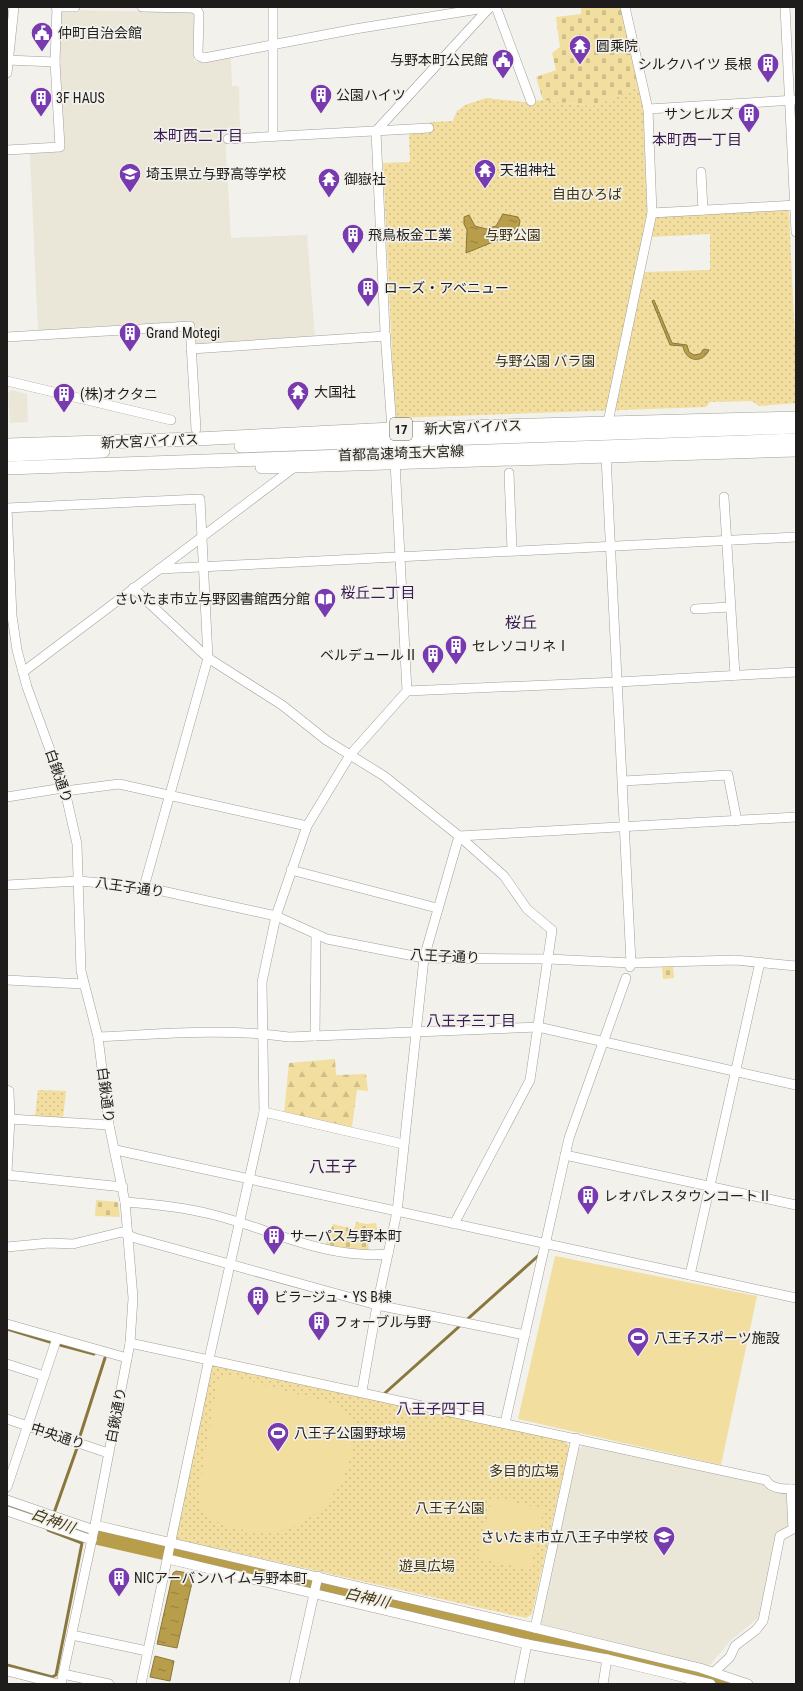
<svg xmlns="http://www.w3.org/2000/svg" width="803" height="1691" font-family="'Roboto Condensed','Noto Sans JP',sans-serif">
	<defs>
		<pattern id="green-dots" width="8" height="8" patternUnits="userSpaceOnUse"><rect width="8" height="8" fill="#f2de9f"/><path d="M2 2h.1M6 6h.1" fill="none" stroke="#cfbe88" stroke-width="1.8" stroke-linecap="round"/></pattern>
		<pattern id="forest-firs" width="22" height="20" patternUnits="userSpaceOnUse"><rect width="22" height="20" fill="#f2de9f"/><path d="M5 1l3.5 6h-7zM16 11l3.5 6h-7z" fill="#cfbe88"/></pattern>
		<pattern id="cemetery-stones" width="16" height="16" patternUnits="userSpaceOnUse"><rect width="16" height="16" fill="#f2de9f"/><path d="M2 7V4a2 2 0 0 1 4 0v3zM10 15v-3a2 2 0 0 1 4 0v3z" fill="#cfbe88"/></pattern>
		<pattern id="water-ripples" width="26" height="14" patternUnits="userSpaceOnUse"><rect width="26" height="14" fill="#b89e4b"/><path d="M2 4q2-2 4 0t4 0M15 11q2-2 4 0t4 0" fill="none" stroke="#95803e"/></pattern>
	</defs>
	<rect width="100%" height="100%" fill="#f3f1eb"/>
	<g fill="#eae6d8">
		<polygon points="63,10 191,12 195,16 194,61 197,62 231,56 232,86 239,86 240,134 225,135 231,238 307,235 315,338 197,344 194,342 193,322 69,328 69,330 38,332 30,154 63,151 58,65 60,13"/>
		<polygon points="11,390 27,394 28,422 10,423 8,393"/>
		<polygon points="585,1444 764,1483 786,1493 789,1527 777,1535 769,1579 759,1617 730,1641 709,1666 544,1627 540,1621 579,1449"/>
	</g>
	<g fill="url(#green-dots)">
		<polygon points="638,87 643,106 647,213 636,268 645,272 710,270 710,234 651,237 655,219 659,216 787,209 789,212 796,362 796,403 759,406 752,401 710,402 706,407 395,418 383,163 410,162 409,134 430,133 429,122 453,121 457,111 465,105 486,98 525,102 543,100 592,106"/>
		<polygon points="38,1090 66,1091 63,1118 35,1116"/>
		<polygon points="213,1364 565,1440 569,1447 532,1614 526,1618 175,1539 211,1365"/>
	</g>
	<polygon fill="url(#forest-firs)" points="335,1059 336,1075 366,1074 368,1091 357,1090 352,1127 284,1113 289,1063"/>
	<g fill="url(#cemetery-stones)">
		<polygon points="581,7 621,7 638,87 592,106 543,100 536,77 556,70 552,53 560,47 556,17 581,14"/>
		<polygon points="662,967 673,967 674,978 663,979"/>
		<polygon points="96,1200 118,1202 120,1217 95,1216"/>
		<polygon points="356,1222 366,1224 376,1223 379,1238 368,1239 369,1253 324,1248 333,1224 354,1229"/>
	</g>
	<g fill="#f2de9f">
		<polygon points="555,1256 757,1296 721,1465 518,1419"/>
		<path d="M228 1375 337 1405C352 1415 354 1427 352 1445 349 1480 327 1512 293 1527 273 1535 251 1533 231 1527 214 1523 201 1513 198 1496L217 1383Z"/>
		<polygon points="492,1497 544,1509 530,1570 478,1558"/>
	</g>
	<g fill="url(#water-ripples)" stroke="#8a773d">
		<polygon points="503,214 518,217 520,221 519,226 507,240 498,240 466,253 467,230 464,224 464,217 469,215 475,226 486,229 496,226"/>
		<path d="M654 300 672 343 687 345 689 352 694 355 700 354 704 349 709 350C703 364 685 362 683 346L670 345 652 301Z"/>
		<polygon points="176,1571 194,1574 177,1648 157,1644 173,1573"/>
		<polygon points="155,1656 174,1661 170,1681 150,1677"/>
	</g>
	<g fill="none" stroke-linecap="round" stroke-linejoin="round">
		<g stroke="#8a773d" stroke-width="3">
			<polyline points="7,1329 50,1342"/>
			<polyline points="60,1345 94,1354"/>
			<polyline points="385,1393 538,1256"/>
			<polyline points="80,1436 105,1358"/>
			<polyline points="54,1513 77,1448"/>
			<polyline points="7,1665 52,1677 56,1675 82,1543 48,1530 49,1528"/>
		</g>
		<polyline stroke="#b89e4b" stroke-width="17" points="7,1504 87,1534 698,1673 730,1684"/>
		<g stroke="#a19f99" stroke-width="10">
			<g id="minor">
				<polyline points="56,7 75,7"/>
				<polyline points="142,7 192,8 197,10 199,14 198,53 199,56 204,58 355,29 491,7"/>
				<polyline points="273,7 273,136"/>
				<polyline points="496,7 531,101"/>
				<polyline points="785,7 796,232"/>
				<polyline points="7,60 55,62"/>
				<polyline points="7,73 14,7"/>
				<polyline points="648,109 796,100"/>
				<polyline points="228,139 429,128"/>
				<polyline points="7,150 60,147 55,62 57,7"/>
				<polyline points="701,172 703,210"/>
				<polyline points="652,213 796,205"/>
				<polyline points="7,337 190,326 196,429"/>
				<polyline points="191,349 386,336"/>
				<polyline points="7,381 171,420"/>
				<polyline points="608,422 652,213 648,109 625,7"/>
				<polyline points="392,429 385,332 376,131 490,7"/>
				<polyline points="606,456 631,963 630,967"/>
				<polyline points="509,473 512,550"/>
				<polyline points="724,497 735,675"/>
				<polyline points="7,508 200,499 208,658 144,887"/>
				<polyline points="7,509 12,616 17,650 27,687 65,791 77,844 81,971 98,1037 109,1125 125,1202 133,1298 130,1343 95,1525 61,1684"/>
				<polyline points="159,569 796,537"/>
				<polyline points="133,588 208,658 282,705 326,740 384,776 459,836 504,876 527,909 552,930 530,1080 454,1224"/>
				<polyline points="695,609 730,607"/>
				<polyline points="23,672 296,466"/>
				<polyline points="407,691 618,682 796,672"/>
				<polyline points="623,781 728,775 737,821"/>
				<polyline points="65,791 119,784 307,826"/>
				<polyline points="7,797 63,788"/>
				<polyline points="291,870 437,908"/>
				<polyline points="7,885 79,881 144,887 276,916 327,939 424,958 548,959 631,963 735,960 796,966"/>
				<polyline points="7,980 83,984"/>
				<polyline points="315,1036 316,934"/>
				<path d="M98 1037C161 1034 226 1028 289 1037L538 1027 796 1085"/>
				<polyline points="7,1090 9,1091 10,1119 7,1172"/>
				<polyline points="264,1112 403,1144"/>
				<polyline points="10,1119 109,1125"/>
				<polyline points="116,1150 796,1298"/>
				<polyline points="565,1155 796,1205"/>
				<polyline points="7,1175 123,1187"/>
				<path d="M125 1202C153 1204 182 1207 210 1214 269 1228 325 1260 388 1254"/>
				<polyline points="7,1247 49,1243 73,1244 122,1232 135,1238 377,1305 525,1335"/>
				<polyline points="690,1275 760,962"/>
				<polyline points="7,1324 127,1358"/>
				<path d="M130 1343 766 1480C772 1490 785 1489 796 1489"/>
				<polyline points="7,1364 44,1376"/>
				<polyline points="362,1391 377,1305 397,1212 424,958 459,836 796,817"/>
				<polyline points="7,1419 108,1453"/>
				<polyline points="505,1423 569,1138 626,978"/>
				<polyline points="7,1487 57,1338"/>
				<polyline points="7,1500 94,1530"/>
				<polyline points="7,1511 92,1540"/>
				<polyline points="95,1525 535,1628 700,1668 748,1684"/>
				<polyline points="168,1559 527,1644 519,1684"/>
				<polyline points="535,1628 576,1438"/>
				<polyline points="72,1635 147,1651"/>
				<polyline points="527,1644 607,1659 711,1684"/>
				<polyline points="7,1671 58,1684"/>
				<polyline points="714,1672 730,1657 735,1646 756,1630 763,1621 780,1536 793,1529 791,1489"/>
				<polyline points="63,1674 109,1684"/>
				<polyline points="141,1684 209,1359 264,1112 262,982 276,916 307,826 350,755 407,691 395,462"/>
				<polyline points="294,1684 318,1576"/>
				<polyline points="603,1684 607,1659"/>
			</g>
		</g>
		<g stroke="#a19f99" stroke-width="14">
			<g id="highway">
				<polyline points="7,445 196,439 392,429 796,418"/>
				<polyline points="241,446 796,427"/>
				<polyline points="7,455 103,451"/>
				<polyline points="262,467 796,450"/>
				<polyline points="7,468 796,440"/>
			</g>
		</g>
		<use href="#minor" stroke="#fff" stroke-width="9"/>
		<use href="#highway" stroke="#fff" stroke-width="13"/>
	</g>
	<defs>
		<g id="civic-pin" transform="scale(1.15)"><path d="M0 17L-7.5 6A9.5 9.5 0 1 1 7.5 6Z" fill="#773aaf" stroke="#f3f1eb"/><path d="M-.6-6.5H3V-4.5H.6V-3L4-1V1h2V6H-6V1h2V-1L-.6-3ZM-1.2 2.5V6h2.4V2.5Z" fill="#fff"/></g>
		<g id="temple-pin" transform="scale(1.15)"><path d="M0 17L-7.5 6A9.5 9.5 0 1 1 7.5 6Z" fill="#773aaf" stroke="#f3f1eb"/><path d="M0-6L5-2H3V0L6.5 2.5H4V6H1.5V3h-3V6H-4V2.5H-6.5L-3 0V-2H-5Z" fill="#fff"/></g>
		<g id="building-pin" transform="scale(1.15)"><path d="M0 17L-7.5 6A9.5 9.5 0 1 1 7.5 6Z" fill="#773aaf" stroke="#f3f1eb"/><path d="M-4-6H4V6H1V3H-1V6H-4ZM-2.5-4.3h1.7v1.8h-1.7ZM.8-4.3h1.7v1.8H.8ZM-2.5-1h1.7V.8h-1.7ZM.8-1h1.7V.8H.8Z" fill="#fff"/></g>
		<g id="school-pin" transform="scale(1.15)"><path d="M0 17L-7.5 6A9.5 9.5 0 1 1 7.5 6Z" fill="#773aaf" stroke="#f3f1eb"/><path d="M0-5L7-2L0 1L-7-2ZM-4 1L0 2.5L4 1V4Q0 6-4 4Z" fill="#fff"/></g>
		<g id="library-pin" transform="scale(1.15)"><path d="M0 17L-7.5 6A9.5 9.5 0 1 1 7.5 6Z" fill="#773aaf" stroke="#f3f1eb"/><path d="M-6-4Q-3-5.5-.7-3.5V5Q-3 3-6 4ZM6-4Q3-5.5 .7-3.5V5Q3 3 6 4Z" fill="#fff"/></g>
		<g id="stadium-pin" transform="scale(1.15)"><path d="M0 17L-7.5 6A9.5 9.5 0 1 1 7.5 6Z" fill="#773aaf" stroke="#f3f1eb"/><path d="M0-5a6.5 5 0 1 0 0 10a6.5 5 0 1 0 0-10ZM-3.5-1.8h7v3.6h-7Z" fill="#fff"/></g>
	</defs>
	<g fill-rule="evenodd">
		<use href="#civic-pin" x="42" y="33"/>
		<use href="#temple-pin" x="580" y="46"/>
		<use href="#civic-pin" x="503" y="60"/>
		<use href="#building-pin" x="768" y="64"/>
		<use href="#building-pin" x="321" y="95"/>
		<use href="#building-pin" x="41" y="98"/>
		<use href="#building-pin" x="749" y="114"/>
		<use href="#temple-pin" x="485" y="170"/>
		<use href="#school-pin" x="130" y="174"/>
		<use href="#temple-pin" x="329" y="179"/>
		<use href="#building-pin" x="353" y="235"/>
		<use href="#building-pin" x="368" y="288"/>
		<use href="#building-pin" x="130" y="333"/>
		<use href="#temple-pin" x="298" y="392"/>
		<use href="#building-pin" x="64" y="394"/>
		<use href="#library-pin" x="325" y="599"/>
		<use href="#building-pin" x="456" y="646"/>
		<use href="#building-pin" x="433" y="655"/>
		<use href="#building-pin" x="588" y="1196"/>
		<use href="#building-pin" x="274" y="1236"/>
		<use href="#building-pin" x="258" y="1297"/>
		<use href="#building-pin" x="319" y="1322"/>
		<use href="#stadium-pin" x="638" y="1338"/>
		<use href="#stadium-pin" x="278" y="1433"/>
		<use href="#school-pin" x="664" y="1537"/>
		<use href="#building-pin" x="119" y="1578"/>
	</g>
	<g text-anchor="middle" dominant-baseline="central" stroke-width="3.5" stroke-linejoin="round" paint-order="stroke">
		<rect fill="#f3f1eb" stroke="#5e5d59" stroke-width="1" x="390" y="418" width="22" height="22" rx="3"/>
		<g font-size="13" font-weight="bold" fill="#1e1d1b">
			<text x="401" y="429">17</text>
		</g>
		<g font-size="14" fill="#1e1d1b" stroke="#f3f1eb" text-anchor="start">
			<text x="58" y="33">仲町自治会館</text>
			<text x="596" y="46">圓乘院</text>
			<text x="488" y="60" text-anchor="end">与野本町公民館</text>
			<text x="752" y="64" text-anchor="end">シルクハイツ 長根</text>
			<text x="336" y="95">公園ハイツ</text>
			<text x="56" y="98">3F HAUS</text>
			<text x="734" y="114" text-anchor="end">サンヒルズ</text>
			<text x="500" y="170">天祖神社</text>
			<text x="146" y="174">埼玉県立与野高等学校</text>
			<text x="344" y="179">御嶽社</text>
			<text x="368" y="235">飛鳥板金工業</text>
			<text x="384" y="288">ローズ・アベニュー</text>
			<text x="146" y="333">Grand Motegi</text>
			<text x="314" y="392">大国社</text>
			<text x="80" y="394">(株)オクタニ</text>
			<text x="310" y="599" text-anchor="end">さいたま市立与野図書館西分館</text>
			<text x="472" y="646">セレソコリネⅠ</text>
			<text x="418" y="655" text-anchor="end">ベルデュールⅡ</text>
			<text x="604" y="1196">レオパレスタウンコートⅡ</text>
			<text x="290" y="1236">サーパス与野本町</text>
			<text x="274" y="1297">ビラ―ジュ・YS B棟</text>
			<text x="334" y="1322">フォーブル与野</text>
			<text x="654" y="1338">八王子スポーツ施設</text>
			<text x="294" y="1433">八王子公園野球場</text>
			<text x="648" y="1537" text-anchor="end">さいたま市立八王子中学校</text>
			<text x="134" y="1578">NICアーバンハイム与野本町</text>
		</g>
		<g font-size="14" fill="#3e330e" stroke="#f3f1eb">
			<text x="587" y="194">自由ひろば</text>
			<text x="513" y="235">与野公園</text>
			<text x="545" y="361">与野公園 バラ園</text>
			<text x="524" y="1471">多目的広場</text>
			<text x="450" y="1508">八王子公園</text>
			<text x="427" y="1566">遊具広場</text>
		</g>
		<g font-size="14" fill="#1e1d1b" stroke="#f3f1eb">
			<text transform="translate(473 427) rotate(-2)">新大宮バイパス</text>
			<text transform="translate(150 441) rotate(-2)">新大宮バイパス</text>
			<text transform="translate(401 453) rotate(-2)">首都高速埼玉大宮線</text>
			<text transform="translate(59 776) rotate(71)">白鍬通り</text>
			<text transform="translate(130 887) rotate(8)">八王子通り</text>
			<text transform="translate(445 956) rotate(3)">八王子通り</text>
			<text transform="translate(106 1095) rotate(83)">白鍬通り</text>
			<text transform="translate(116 1415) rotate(-79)">白鍬通り</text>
			<text transform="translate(58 1436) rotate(18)">中央通り</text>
		</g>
		<g font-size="15" fill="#381b53" stroke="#f3f1eb">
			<text x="198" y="136">本町西二丁目</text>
			<text x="697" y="140">本町西一丁目</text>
			<text x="378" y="593">桜丘二丁目</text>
			<text x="471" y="1021">八王子三丁目</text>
			<text x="441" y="1409">八王子四丁目</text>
		</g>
		<g font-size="15" font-style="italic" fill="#433713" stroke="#f3f1eb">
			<text transform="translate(53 1521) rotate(20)">白神川</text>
			<text transform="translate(367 1598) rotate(13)">白神川</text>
		</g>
		<g font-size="16" fill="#381b53" stroke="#f3f1eb">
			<text x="521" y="622">桜丘</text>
			<text x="333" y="1166">八王子</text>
		</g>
	</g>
	<rect width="803" height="1691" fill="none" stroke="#1e1d1b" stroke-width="16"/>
</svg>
